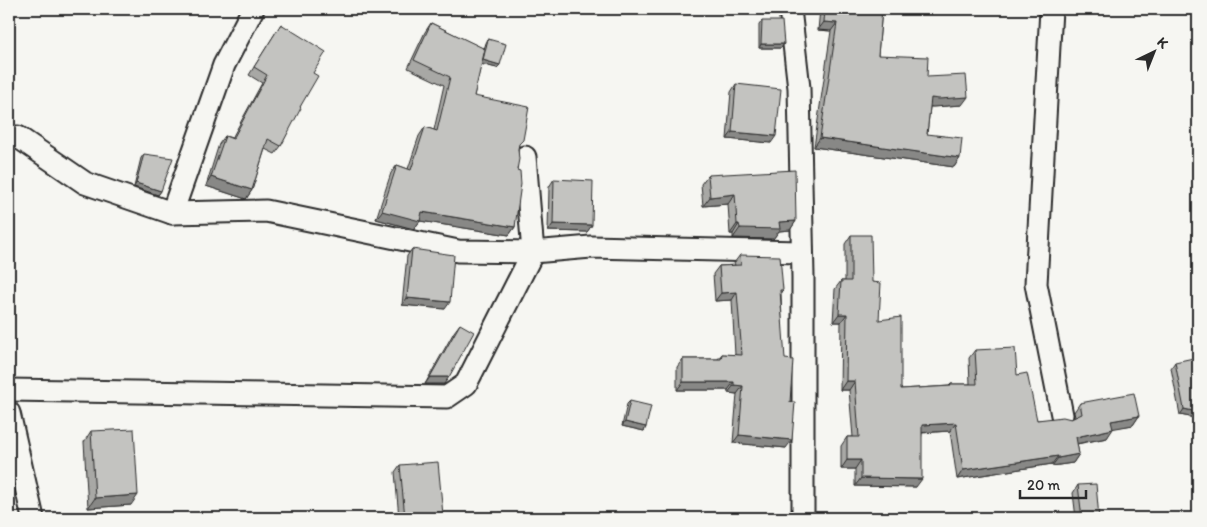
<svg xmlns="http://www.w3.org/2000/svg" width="1207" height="527" font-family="Itim,sans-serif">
	<rect width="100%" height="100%" fill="#f6f6f2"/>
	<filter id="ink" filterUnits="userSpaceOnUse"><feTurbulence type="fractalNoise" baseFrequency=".02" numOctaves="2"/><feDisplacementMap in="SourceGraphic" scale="10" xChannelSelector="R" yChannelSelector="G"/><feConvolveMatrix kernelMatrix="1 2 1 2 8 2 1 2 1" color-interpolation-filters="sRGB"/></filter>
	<g filter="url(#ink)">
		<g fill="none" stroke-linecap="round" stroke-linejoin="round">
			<g stroke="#2b2b2b" stroke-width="25">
				<g id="minor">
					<polyline points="790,9 799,88 803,277 803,518"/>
					<polyline points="1051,9 1036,284 1062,415"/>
					<polyline points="9,138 18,137 85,183 172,213 266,211 458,251 533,252 591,247 801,252"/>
					<polyline points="172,213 224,65 253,9"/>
					<polyline points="9,390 447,397 466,384 533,252 525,157"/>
					<polyline points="9,413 33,518"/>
				</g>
			</g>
			<use href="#minor" stroke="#f6f6f2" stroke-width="21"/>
		</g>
		<g fill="#a8a8a5" stroke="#2b2b2b">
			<polygon points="820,9 882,9 878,55 927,77 962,105 930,107 927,134 960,158 954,167 814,147 831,31 818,30"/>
			<polygon points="762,21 781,48 759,48 759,25"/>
			<polygon points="431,23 484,49 486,43 488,39 497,68 481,64 474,96 519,145 517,170 515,227 509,235 420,221 414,229 376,219 391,173 397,165 408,169 419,136 425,127 434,130 444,85 408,68 425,32"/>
			<polygon points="281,24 313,73 300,107 281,146 275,154 265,149 252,190 246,199 206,186 219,144 225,136 232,138 262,83 249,75"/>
			<polygon points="736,84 771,143 727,139 731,92"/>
			<polygon points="144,154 161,191 158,195 134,187 141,158"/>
			<polygon points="708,175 796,221 790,230 779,231 773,239 733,238 733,234 730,234 728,204 703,206 701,184"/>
			<polygon points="554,179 592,225 587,232 548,231 549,187"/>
			<polygon points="851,235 872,282 879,320 901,389 949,386 951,384 970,384 969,358 975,350 1017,375 1037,420 1071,419 1075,417 1074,412 1080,403 1139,416 1133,425 1112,428 1107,438 1077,444 1079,454 1073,463 1052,466 1052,464 957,479 950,431 922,433 916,487 855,486 855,469 841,469 841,446 847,437 853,437 849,390 840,390 841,322 833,322 835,289 841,281 845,281 845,244"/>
			<polygon points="412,249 445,309 402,305 407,256"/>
			<polygon points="740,255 783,290 781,292 786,448 733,443 737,394 728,393 728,390 677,390 677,367 683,359 718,359 722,354 735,355 732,300 715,301 713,274 719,266 735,265 734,263"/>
			<polygon points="460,324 444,384 425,384 454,332"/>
			<polygon points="1175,362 1195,418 1180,415 1171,368"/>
			<polygon points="630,401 646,427 644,431 622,426 627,404"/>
			<polygon points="91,431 131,505 88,508 84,442"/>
			<polygon points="400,465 443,515 441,518 399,518 395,472"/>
			<polygon points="1078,485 1099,518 1076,518 1073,493"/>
		</g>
		<g fill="#888886" stroke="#2b2b2b">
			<polygon points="824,22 837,23 831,31 818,30"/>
			<polygon points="761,44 784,44 781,48 759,48"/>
			<polygon points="483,60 500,65 497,68 480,64"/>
			<polygon points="968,97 962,105 933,107 925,106 931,98"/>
			<polygon points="732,132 776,136 771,143 727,139"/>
			<polygon points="820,138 960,158 954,167 814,147"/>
			<polygon points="211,177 252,190 246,199 206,186"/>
			<polygon points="136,183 161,191 158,195 134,187"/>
			<polygon points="735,194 728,204 703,206 710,197"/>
			<polygon points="382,211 422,212 515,227 509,235 420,221 414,229 376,219"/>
			<polygon points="796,221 790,230 779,231 773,239 733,238 740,228 779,222"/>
			<polygon points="553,224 592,225 587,232 548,231"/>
			<polygon points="737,224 739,224 733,234 730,234"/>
			<polygon points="737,292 732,300 715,301 721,293"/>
			<polygon points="407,298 450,302 445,309 402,305"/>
			<polygon points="839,314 847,314 841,322 833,322"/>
			<polygon points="430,377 449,377 444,384 425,384"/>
			<polygon points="846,381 855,381 849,390 840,390"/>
			<polygon points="683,382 734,382 728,390 677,390"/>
			<polygon points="734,385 743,386 737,394 728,393"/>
			<polygon points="1184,409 1198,412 1198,413 1195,418 1180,415"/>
			<polygon points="1139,416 1133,425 1105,430 1111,421"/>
			<polygon points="625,422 646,427 644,431 622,426"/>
			<polygon points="956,423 950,431 916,433 922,425"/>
			<polygon points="1113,429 1107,438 1070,445 1076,437"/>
			<polygon points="739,435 792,440 786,448 733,443"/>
			<polygon points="1079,454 1073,463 1052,466 1058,458"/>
			<polygon points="1058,456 1052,464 957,479 963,470"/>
			<polygon points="847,460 861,460 855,469 841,469"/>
			<polygon points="861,478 922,479 916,487 855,486"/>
			<polygon points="138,495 131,505 88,508 95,498"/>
			<polygon points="443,515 441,518 412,518"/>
		</g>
		<g fill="#c3c3c0" stroke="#2b2b2b">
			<polygon points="825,9 882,9 878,55 928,57 927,77 966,75 968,97 939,99 931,98 927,134 962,138 960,158 820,138 837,23 824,22"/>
			<polygon points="762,21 782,21 784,44 761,44"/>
			<polygon points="431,23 485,49 474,96 529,107 523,140 519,144 518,149 519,159 517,170 520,171 521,184 515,227 422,212 420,221 382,211 397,165 411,170 425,127 437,131 450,77 414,60"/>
			<polygon points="281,24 326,52 313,73 318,76 300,107 301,108 281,146 268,139 252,190 211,177 225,136 233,139 267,75 254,67"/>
			<polygon points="488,39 506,44 500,65 483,60"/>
			<polygon points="736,84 781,89 776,136 732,132"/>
			<polygon points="144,154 173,158 161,191 136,183"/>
			<polygon points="795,170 796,221 779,222 780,229 740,228 739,224 737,224 735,194 710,197 708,175"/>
			<polygon points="554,179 593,181 592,225 553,224"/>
			<polygon points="851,235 871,235 872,282 881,283 879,320 901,317 901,389 951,386 951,384 977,384 975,350 1015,348 1017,375 1027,373 1037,420 1063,417 1071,419 1082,414 1080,403 1134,393 1139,416 1111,421 1113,429 1076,437 1079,454 1058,458 1058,456 963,470 956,423 922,425 922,479 861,478 861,460 847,460 847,437 859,437 855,381 846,381 847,314 839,314 841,281 851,281"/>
			<polygon points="412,249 454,255 450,302 407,298"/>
			<polygon points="740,255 780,256 783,290 780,290 785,359 793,360 790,402 795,402 792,440 739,435 743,386 734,385 734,382 683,382 683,359 721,359 722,354 742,355 737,292 721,293 719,266 741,265"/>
			<polygon points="460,324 474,332 449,377 430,377"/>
			<polygon points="1198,357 1198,412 1184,409 1175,362"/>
			<polygon points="630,401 651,406 646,427 625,422"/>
			<polygon points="134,429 138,495 95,498 91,431"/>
			<polygon points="438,462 443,515 405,518 400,465"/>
			<polygon points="1096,484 1099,518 1082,518 1078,485"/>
			<rect x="463" y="514" width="32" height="4"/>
		</g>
	</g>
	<rect width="1207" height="527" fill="none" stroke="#f6f6f2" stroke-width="30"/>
	<rect x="15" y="15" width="1177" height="497" fill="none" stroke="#2b2b2b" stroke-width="2" filter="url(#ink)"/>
	<g transform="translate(1154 52) rotate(43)" stroke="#f6f6f2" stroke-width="4" paint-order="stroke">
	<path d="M0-4L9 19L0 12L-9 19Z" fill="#2b2b2b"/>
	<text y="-8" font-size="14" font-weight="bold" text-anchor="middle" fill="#2b2b2b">K</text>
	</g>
	<path d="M1020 490v8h66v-8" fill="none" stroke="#2b2b2b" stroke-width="2.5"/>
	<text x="1027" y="490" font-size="15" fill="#2b2b2b" stroke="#f6f6f2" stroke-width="4" paint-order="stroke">20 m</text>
</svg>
